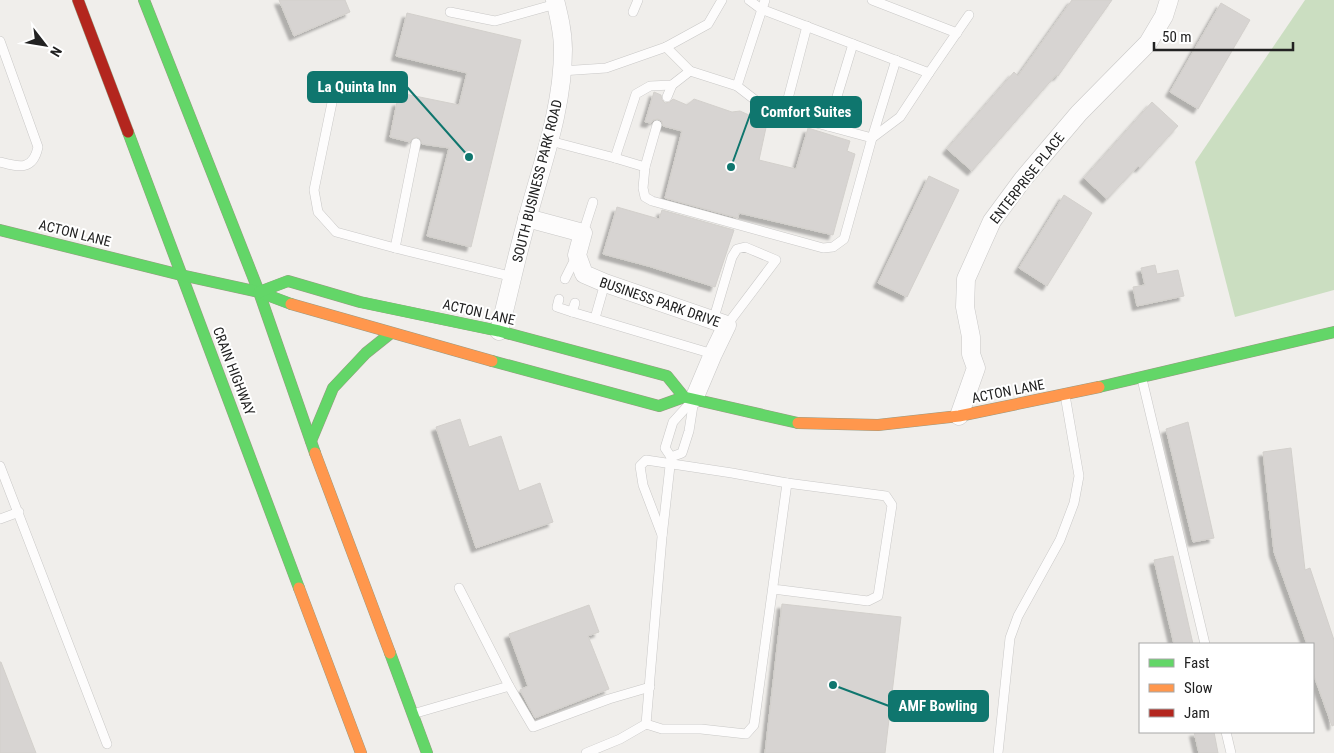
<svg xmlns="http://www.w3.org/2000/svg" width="1334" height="753" font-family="'Roboto Condensed',sans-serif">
	<defs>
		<filter id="shadow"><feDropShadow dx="-4.5" dy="4.5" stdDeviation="1" flood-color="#0004"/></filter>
	</defs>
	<rect width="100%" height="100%" fill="#f0eeeb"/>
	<polygon fill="#cbdec1" points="1305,0 1334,0 1334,290 1235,317 1195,162"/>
	<g fill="#d7d4d2" stroke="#d3d0cc" filter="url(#shadow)">
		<polygon points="279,0 345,0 350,12 294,36"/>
		<polygon points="1072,0 1112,0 1058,76 1056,75 972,171 947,149 1014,72 1018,76"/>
		<polygon points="1221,3 1250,20 1198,109 1170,92"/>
		<polygon points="407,13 521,40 471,247 427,236 449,148 422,144 420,139 417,137 412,139 410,142 390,137 397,102 403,101 405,94 459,105 467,73 396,56"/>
		<polygon points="654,92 661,95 662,100 665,103 670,102 673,99 687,105 694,99 732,112 740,111 767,123 759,160 796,169 808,128 850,141 847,151 855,154 833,235 739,213 738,218 665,198 682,131 663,126 662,121 658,119 653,120 651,123 645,122"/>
		<polygon points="1152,102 1178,126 1140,168 1138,166 1107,199 1084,178"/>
		<polygon points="929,176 959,190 907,297 878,283"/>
		<polygon points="1064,195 1092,213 1047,286 1019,268"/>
		<polygon points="617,207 659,219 662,210 734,230 715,287 648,266 603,254"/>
		<polygon points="1155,265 1157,274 1178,270 1184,296 1137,306 1133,287 1145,285 1141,268"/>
		<polygon points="460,419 469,447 501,436 519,491 540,483 553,522 476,548 436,427"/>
		<polygon points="1188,422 1214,538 1193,542 1166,429"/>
		<polygon points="1291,448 1305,570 1310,568 1334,640 1334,725 1332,726 1313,673 1313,644 1307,644 1274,552 1263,452"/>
		<polygon points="1173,556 1193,644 1174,644 1154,560"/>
		<polygon points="782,604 901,617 885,753 765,753"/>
		<polygon points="589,605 599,632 588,636 609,689 535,718 520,690 528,686 509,634"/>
		<polygon points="0,662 1,662 36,753 0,753"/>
		<polygon points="1194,732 1214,732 1218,753 1199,753"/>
	</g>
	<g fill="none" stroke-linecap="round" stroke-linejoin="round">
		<g stroke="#c9c8c7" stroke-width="10">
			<g id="lane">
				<polyline points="872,0 957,33"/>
				<polyline points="450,12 495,21 556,4"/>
				<polyline points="633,12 638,0"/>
				<path d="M0 41 38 147C33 171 19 167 0 162"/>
				<polyline points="666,47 708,24 722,0"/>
				<polyline points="561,71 606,68 666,47 690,71 737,86 768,110 872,138 900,117 929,73 761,9 749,0"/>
				<polyline points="929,73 969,15"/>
				<polyline points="737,86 765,0"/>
				<polyline points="399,96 349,84 335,88 314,190 318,212 336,232 395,248 416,143"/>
				<polyline points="667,97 672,85"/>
				<polyline points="784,114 807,26"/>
				<polyline points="828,126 853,44"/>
				<polyline points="550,141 615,158 636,94 650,86 672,85 690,71"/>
				<polyline points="615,158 645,167 657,125"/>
				<polyline points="645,167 643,188 645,197 652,201 823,248 833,247 844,239 872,138 896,60"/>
				<polyline points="583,233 593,202"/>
				<polyline points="395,248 514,277"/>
				<polyline points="565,279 577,255"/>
				<polyline points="559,299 557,307 572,312"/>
				<polyline points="575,303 572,312 713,354"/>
				<polyline points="595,318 605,283"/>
				<polyline points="713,321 732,257 737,249 745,247 776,260 727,325"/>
				<polyline points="1142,379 1205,644"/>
				<polyline points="671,457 682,453 689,431 694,399"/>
				<polyline points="0,466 107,744"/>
				<polyline points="0,519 19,512"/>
				<polyline points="662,535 643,485 640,466 646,460 732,473 787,483"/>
				<polyline points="459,588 509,686"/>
				<polyline points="416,713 509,686 533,727 609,699 650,687"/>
				<polyline points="646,724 662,729 701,729 746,734 754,725 787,483 886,496 892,505 878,596 868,601 773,589"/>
				<polyline points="1226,732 1231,753"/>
				<polyline points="586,753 620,739 646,724 662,537 671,457 665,448 673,422 692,401"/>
				<polyline points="998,753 1010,638 1018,616 1060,540 1074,503 1079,476 1065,395"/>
			</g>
		</g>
		<g stroke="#c9c8c7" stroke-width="19">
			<g id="street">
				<polyline points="527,218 583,233 577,255 584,274 605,283 727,325 713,354 694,399"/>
				<path d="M499 331C509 293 517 254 528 216 543 161 563 107 563 49 563 32 559 16 555 0"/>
				<polyline points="959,416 976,368 971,354 971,337 965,307 966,279 992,221 1023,179 1079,113 1148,43 1164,16 1169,0"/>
			</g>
		</g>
		<g stroke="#999a82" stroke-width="12">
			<g id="fast">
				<polyline points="144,0 259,292 315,453"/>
				<polyline points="128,132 299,588"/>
				<polyline points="0,230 181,275 259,292 291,304"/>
				<polyline points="259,292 288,281 360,302 499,331 667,376 684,397"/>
				<polyline points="492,361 659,406 684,397 798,423"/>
				<polyline points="1099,387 1334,332"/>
				<polyline points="311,441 333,388 366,353 391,333"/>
				<polyline points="390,653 427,753"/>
			</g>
		</g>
		<g stroke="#999a82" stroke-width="12">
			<g id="slow">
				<polyline points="291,304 492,361"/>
				<polyline points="798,423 878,425 959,416 1099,387"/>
				<polyline points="315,453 390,653"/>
				<polyline points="299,588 361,753"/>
			</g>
		</g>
		<g stroke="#999a82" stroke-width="12">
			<polyline id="jam" points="78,0 128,132"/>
		</g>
		<use href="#lane" stroke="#fdfcfc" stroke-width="9"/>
		<use href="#street" stroke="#fdfcfc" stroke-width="18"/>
		<use href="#fast" stroke="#63d668" stroke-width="11"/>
		<use href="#slow" stroke="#ff974d" stroke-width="11"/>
		<use href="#jam" stroke="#b3261e" stroke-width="11"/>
	</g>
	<g text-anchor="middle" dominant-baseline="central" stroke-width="4" stroke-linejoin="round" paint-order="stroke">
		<g font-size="14" fill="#222" stroke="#fff">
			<text transform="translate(1027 178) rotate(-52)">ENTERPRISE PLACE</text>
			<text transform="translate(537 181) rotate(-76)">SOUTH BUSINESS PARK ROAD</text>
			<text transform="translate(75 233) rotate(14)">ACTON LANE</text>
			<text transform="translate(660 302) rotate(19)">BUSINESS PARK DRIVE</text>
			<text transform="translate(479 312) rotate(13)">ACTON LANE</text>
			<text transform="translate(234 371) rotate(69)">CRAIN HIGHWAY</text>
			<text transform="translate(1008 391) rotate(-11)">ACTON LANE</text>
		</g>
	</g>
	<path fill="none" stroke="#0f766e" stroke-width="2" d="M469 157L407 87M731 167L751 112M833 685L889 706"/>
	<g fill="#0f766e" stroke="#fff" stroke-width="2">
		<circle cx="469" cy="157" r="5"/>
		<circle cx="731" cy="167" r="5"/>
		<circle cx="833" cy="685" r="5"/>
	</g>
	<g fill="#0f766e" stroke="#0f766e" stroke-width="2">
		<rect x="308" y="72" width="99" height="30" rx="5"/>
		<rect x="751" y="97" width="110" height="30" rx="5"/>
		<rect x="889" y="691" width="99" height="30" rx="5"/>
	</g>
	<g font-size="15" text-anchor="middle" font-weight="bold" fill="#fff">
		<text x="357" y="92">La Quinta Inn</text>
		<text x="806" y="117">Comfort Suites</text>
		<text x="938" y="711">AMF Bowling</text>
	</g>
	<rect x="1139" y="643" width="175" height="90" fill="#ffffff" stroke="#a7a7a7"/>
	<rect x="1149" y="659" width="25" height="8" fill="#63d668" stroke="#a7a7a7"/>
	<text x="1184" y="668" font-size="15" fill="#222222">Fast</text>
	<rect x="1149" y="684" width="25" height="8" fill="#ff974d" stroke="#a7a7a7"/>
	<text x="1184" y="693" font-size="15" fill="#222222">Slow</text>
	<rect x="1149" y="709" width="25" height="8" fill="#b3261e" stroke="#a7a7a7"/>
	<text x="1184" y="718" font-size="15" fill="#222222">Jam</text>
	<g transform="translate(45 45) rotate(121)" stroke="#ffffff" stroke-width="4" paint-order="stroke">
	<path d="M0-4L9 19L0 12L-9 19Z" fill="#222222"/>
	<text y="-8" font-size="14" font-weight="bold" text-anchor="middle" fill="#222222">N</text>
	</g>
	<path d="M1154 42v8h139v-8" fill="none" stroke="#222222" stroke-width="2.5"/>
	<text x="1162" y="42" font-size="15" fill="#222222" stroke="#ffffff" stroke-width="4" paint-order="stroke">50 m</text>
</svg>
